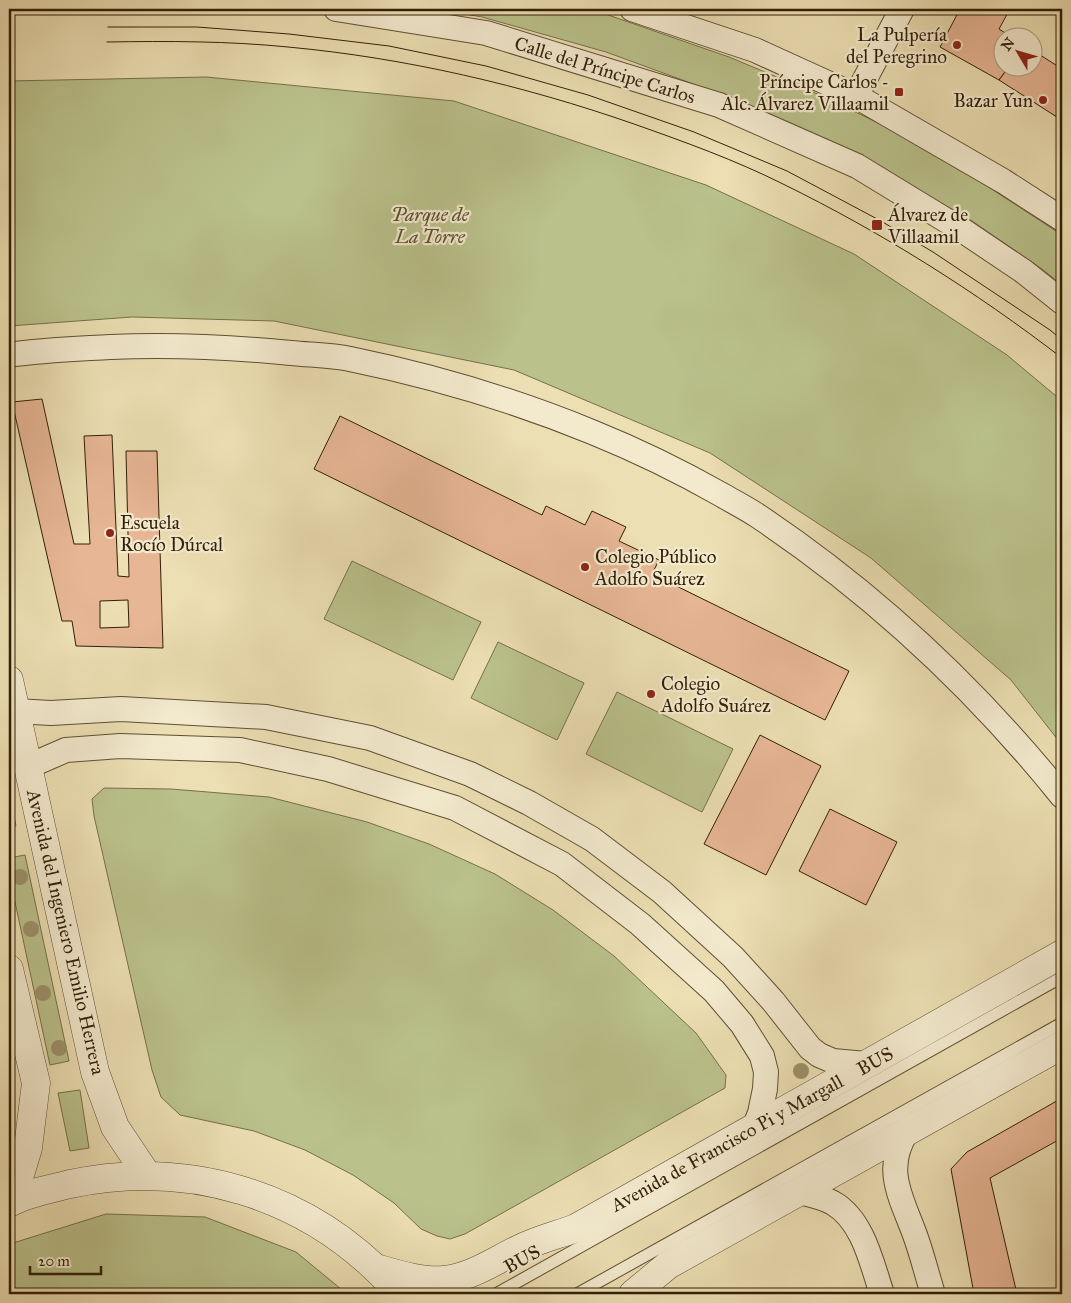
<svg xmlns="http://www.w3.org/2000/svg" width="1071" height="1303" font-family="'IM FELL Great Primer',serif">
	<rect width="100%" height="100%" fill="#ecdfb3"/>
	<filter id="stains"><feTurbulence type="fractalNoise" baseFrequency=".004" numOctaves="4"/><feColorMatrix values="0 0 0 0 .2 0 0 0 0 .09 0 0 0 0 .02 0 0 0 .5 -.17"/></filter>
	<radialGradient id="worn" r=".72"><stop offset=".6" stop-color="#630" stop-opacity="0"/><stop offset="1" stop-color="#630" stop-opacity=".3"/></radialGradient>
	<g fill="#bac18b" stroke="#76704a">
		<polygon points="436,9 591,9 729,57 820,95 895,131 984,184 1062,235 1062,285 1042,269 972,221 864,159 726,96 606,52 482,17"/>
		<polygon points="206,77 454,101 706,185 854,254 1007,355 1062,401 1062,745 1011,680 871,558 710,453 514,370 274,321 132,317 9,326 9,81"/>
		<polygon points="352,561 481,622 453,680 324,619"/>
		<polygon points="498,642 584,683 557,740 471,698"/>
		<polygon points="617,692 733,749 702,812 586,754"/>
		<polygon points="104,788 171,789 269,797 367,822 429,844 495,874 553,910 614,956 696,1033 726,1075 725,1088 465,1234 450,1239 437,1236 421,1229 394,1203 353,1175 305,1150 254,1131 180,1115 161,1097 152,1070 94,816 92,799"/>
		<polygon points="9,792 16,826 9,828"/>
		<polygon points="25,855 69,1061 50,1065 9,874 9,858"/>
		<polygon points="80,1090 89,1148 70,1151 58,1093"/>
		<polygon points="106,1214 205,1217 296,1252 347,1294 9,1294 9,1246 13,1243"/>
	</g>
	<g fill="#e7b695" stroke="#311f08" fill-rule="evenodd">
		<polygon points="960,9 1010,9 999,29 1013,38 1004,38 1004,68 1008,68 999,80 940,47"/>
		<polygon points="1034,51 1062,69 1062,116 1060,119 999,80 1008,68 1034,68"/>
		<path d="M42 399 74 544H90L84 436 112 435 118 576 129 577 126 451H157L163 648 76 646 72 621H62L12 402ZM128 600 129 627 100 628V601Z"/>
		<polygon points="340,416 542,515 546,506 585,525 592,511 626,527 619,541 659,560 652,574 849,671 825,720 314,469"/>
		<polygon points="760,735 821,766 766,875 704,844"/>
		<polygon points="830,809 897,842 866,905 799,871"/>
		<polygon points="1062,1098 1062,1138 990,1178 1017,1294 974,1294 951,1169 967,1152"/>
	</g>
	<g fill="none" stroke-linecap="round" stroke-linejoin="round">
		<g stroke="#604f33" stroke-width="13">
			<g id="service">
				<polyline points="496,1294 1062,977"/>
				<polyline points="577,1294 1062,1023"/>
			</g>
		</g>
		<g stroke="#604f33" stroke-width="26">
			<g id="minor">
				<polyline points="336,9 486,33 719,105 857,166 962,230 1023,271 1062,302"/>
				<polyline points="632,9 755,50 856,96 1003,181 1062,219"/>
				<polyline points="856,96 902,9"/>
				<path d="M9 355C43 350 76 349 110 347 171 344 230 347 291 353 310 355 331 355 350 359 433 376 514 400 592 432 639 451 678 470 722 495 734 502 746 508 758 516 873 593 975 688 1062 796"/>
				<polyline points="15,711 51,713 121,709 266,717 370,738 470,774 529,803 592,839 662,892 733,957 773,1001 810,1048 819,1055 833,1061 866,1064"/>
				<polyline points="29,766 66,750 120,746 240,750 328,769 455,808 562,864 640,924 714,991 742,1024 762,1056 766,1072 765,1089 760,1113 755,1126"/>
				<path d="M906 1133C883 1170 902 1199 915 1235 922 1254 927 1275 933 1294"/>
				<path d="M799 1192C811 1195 823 1197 833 1203 863 1220 872 1264 882 1294"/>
			</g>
		</g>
		<g stroke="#604f33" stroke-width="29">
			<g id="tertiary">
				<polyline points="9,680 95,1072 115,1127 147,1175"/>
				<polyline points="9,969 36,1083 28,1148 12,1201"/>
				<path d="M9 1203C27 1193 50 1189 70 1184 188 1159 306 1194 389 1282"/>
				<path d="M376 1268C397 1274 422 1282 444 1280 472 1277 494 1261 519 1249 537 1240 557 1235 576 1228L1062 954"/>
				<polyline points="633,1294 668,1265 1062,1045"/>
			</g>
		</g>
		<use href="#service" stroke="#f3eace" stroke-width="11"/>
		<use href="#minor" stroke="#f3eace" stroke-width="24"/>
		<use href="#tertiary" stroke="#f3eace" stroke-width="28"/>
		<g stroke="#311f08" stroke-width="1">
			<polyline points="108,27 197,27 289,34 389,46 486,66 588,95 694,132 787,171 881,221 933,252 1050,330 1062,340"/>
			<path d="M107 42C168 41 228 41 288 47 406 58 522 85 634 124 685 142 735 160 783 184 881 232 975 291 1062 358"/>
		</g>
	</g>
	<g fill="#9c906a">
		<circle cx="20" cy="877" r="8"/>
		<circle cx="31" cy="929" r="8"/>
		<circle cx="43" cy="993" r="8"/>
		<circle cx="59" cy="1048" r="8"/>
		<circle cx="801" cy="1071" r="8"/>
	</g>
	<g fill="#8f2418" stroke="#f3eace" stroke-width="2">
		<circle cx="957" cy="45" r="5"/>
		<rect x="894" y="87" width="10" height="10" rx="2.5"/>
		<circle cx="1043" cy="100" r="5"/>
		<rect x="871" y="219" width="12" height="12" rx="2.5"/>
		<circle cx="110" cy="533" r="5"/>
		<circle cx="585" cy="567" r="5"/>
		<circle cx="651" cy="694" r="5"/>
	</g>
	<g text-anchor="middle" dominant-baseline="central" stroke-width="4.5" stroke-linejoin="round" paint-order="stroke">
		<g font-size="19" fill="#311f08" stroke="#f3eace" text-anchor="start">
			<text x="947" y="34" text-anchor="end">La Pulpería<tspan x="947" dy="22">del Peregrino</tspan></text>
			<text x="889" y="81" text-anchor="end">Príncipe Carlos -<tspan x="889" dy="22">Alc. Álvarez Villaamil</tspan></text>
			<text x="1033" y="100" text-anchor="end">Bazar Yun</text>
			<text x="888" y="214">Álvarez de<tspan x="888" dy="22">Villaamil</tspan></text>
			<text x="120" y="522">Escuela<tspan x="120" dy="22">Rocío Dúrcal</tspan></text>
			<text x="595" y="556">Colegio Público<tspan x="595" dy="22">Adolfo Suárez</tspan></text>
			<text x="661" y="683">Colegio<tspan x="661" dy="22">Adolfo Suárez</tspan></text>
		</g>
		<g font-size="19" fill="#311f08" stroke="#f3eace">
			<text transform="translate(605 70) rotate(17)">Calle del Príncipe Carlos</text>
			<text transform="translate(66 932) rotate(77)">Avenida del Ingeniero Emilio Herrera</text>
			<text transform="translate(875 1061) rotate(-29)">BUS</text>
			<text transform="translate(727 1143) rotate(-29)">Avenida de Francisco Pi y Margall</text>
			<text transform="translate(522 1259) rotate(-29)">BUS</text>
		</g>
		<g font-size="19" font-style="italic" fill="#5a502f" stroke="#f3eace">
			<text x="430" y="214">Parque de<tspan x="430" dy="22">La Torre</tspan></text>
		</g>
	</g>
	<rect width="1071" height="1303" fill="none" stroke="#ecdfb3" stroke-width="30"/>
	<rect x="10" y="10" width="1051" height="1283" fill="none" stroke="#311f08" stroke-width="2.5"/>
	<rect x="15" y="15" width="1041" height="1273" fill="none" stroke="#311f08"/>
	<g transform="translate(1018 52) rotate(308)"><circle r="24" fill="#f3eace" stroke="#a5997f"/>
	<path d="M0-4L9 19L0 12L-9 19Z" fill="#8f2418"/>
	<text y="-8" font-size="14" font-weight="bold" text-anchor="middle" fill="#311f08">N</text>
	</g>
	<path d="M30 1266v8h71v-8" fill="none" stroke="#311f08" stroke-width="2.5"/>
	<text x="38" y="1266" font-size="15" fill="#311f08" stroke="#f3eace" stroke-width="4" paint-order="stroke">20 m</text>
	<rect width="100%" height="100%" filter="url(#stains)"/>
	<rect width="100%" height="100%" fill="url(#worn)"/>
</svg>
